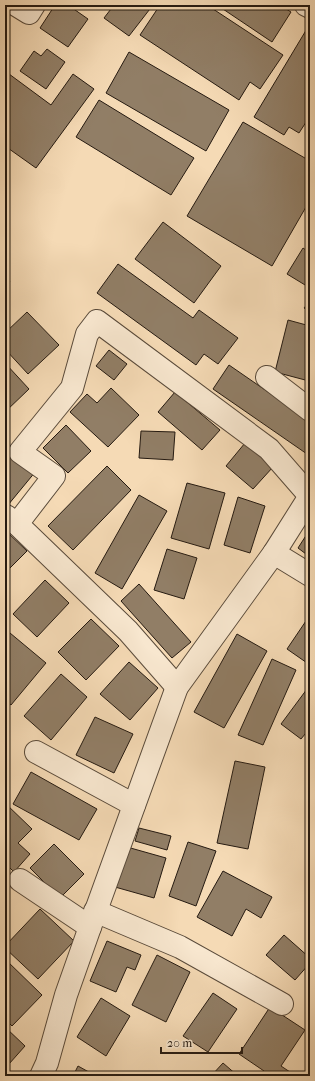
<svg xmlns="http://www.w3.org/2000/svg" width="315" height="1081" font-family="'IM FELL French Canon',serif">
	<rect width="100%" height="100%" fill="#f5dab5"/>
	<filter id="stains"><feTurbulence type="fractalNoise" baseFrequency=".005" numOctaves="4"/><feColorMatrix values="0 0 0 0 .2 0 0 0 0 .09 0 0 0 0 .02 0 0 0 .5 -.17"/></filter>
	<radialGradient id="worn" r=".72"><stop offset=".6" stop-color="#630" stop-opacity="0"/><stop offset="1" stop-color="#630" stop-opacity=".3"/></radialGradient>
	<g fill="#917e66" stroke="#251a11">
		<polygon points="55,5 68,5 88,19 68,47 40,28"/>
		<polygon points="114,5 153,5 129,36 104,18"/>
		<polygon points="160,5 207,5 283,55 260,89 250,82 239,100 140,35"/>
		<polygon points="217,5 280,5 291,12 272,42"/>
		<polygon points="308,27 310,28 310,116 299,133 289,127 284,135 254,117"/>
		<polygon points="47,49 65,62 46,89 20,71 34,51 41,56"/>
		<polygon points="129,52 229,110 206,151 106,93"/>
		<polygon points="5,71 51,105 73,74 94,89 36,168 5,146"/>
		<polygon points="99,100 194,158 171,195 76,137"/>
		<polygon points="243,122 310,161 310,200 272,266 187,216"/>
		<polygon points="163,222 221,266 194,303 135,259"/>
		<polygon points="303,248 310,253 310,288 287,274"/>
		<polygon points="118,264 193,318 199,310 238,338 218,364 204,354 196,365 97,293"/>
		<polygon points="5,276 10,281 5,287"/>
		<polygon points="310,301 310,312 304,308"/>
		<polygon points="27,312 59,345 28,374 5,349 5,333"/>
		<polygon points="288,320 310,326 310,376 309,381 275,372"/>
		<polygon points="109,350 127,364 114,380 96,366"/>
		<polygon points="5,363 29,389 5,412"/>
		<polygon points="229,365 310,421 310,450 307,454 213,389"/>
		<polygon points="111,388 139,415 108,447 70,412 87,394 97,403"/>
		<polygon points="175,392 220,430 202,450 158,412"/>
		<polygon points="66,425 91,451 68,473 43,448"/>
		<polygon points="141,431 175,432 173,460 139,458"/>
		<polygon points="245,443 273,467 253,489 226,466"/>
		<polygon points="7,446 36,471 8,505 5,503 5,449"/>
		<polygon points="107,466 131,490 73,550 48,526"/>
		<polygon points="187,483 225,493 209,549 171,538"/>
		<polygon points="139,495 167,511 122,589 95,573"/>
		<polygon points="238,497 265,506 250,553 224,545"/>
		<polygon points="5,530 27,551 5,573"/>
		<polygon points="307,534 310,536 310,557 298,548"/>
		<polygon points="167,549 197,558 184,599 154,590"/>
		<polygon points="45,580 69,603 37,637 13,614"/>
		<polygon points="139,584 191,642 172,658 121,601"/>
		<polygon points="310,615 310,665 287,649"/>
		<polygon points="91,619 119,646 86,680 58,652"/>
		<polygon points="10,633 46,663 11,705 5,700 5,639"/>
		<polygon points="237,634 267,651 224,728 194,712"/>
		<polygon points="272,659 296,670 263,745 238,735"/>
		<polygon points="129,662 158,688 130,720 100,694"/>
		<polygon points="61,674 87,697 51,740 24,716"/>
		<polygon points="310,685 310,728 301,739 281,724"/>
		<polygon points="95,717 133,734 114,773 76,755"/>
		<polygon points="235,761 265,767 248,849 217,843"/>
		<polygon points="31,772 97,809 79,840 13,804"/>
		<polygon points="5,803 32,829 18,843 30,854 14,872 5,863"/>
		<polygon points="139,828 171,836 167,850 135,841"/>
		<polygon points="188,842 216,851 196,906 169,896"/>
		<polygon points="54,844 84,874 60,898 30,868"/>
		<polygon points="127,847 166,858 154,898 115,887"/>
		<polygon points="223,871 272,897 261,918 246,909 232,936 197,917"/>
		<polygon points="40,909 74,941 38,979 5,948 5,946"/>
		<polygon points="284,935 310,958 310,963 295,980 266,955"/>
		<polygon points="107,941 141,955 135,970 127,967 116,992 90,981"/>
		<polygon points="157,955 190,972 166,1022 132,1005"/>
		<polygon points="5,959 42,995 12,1026 5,1019"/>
		<polygon points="213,993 237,1009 208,1052 183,1036"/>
		<polygon points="101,998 130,1016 106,1056 77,1037"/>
		<polygon points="270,1007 305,1030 281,1066 296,1076 261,1076 264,1071 239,1054"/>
		<polygon points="5,1027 25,1046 9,1064 5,1060"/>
		<polygon points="223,1063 238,1076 211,1076"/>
		<polygon points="78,1066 96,1076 73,1076"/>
		<polygon points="5,1069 13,1076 5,1076"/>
	</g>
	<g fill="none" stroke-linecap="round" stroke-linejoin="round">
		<g stroke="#594a3a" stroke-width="24">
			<g id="minor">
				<polyline points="16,5 29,13 34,5"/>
				<polyline points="306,5 310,7"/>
				<polyline points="267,377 310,410"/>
				<polyline points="6,516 17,524 128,631 177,687"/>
				<polyline points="17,524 54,476 20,452 72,388 87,334 97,321 269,449 310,496"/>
				<polyline points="274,553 310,575"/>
				<polyline points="36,752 134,805"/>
				<polyline points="20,880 90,927"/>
				<polyline points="95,911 180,947 282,1004"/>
				<polyline points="41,1076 47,1063 66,995 90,927 177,687 274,553 310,496"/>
			</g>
		</g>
		<use href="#minor" stroke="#f8e7cf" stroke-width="22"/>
	</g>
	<rect width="315" height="1081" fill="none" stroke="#f5dab5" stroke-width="20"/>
	<rect x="6" y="6" width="303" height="1069" fill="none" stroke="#251a11" stroke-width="2"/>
	<rect x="10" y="10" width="295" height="1061" fill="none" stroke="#251a11"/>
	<path d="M161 1047v6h81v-6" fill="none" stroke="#251a11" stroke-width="2"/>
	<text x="167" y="1047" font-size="12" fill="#251a11" stroke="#f8e7cf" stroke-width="3" paint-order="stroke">20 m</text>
	<rect width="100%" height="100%" filter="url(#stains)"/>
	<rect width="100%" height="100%" fill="url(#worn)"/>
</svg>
